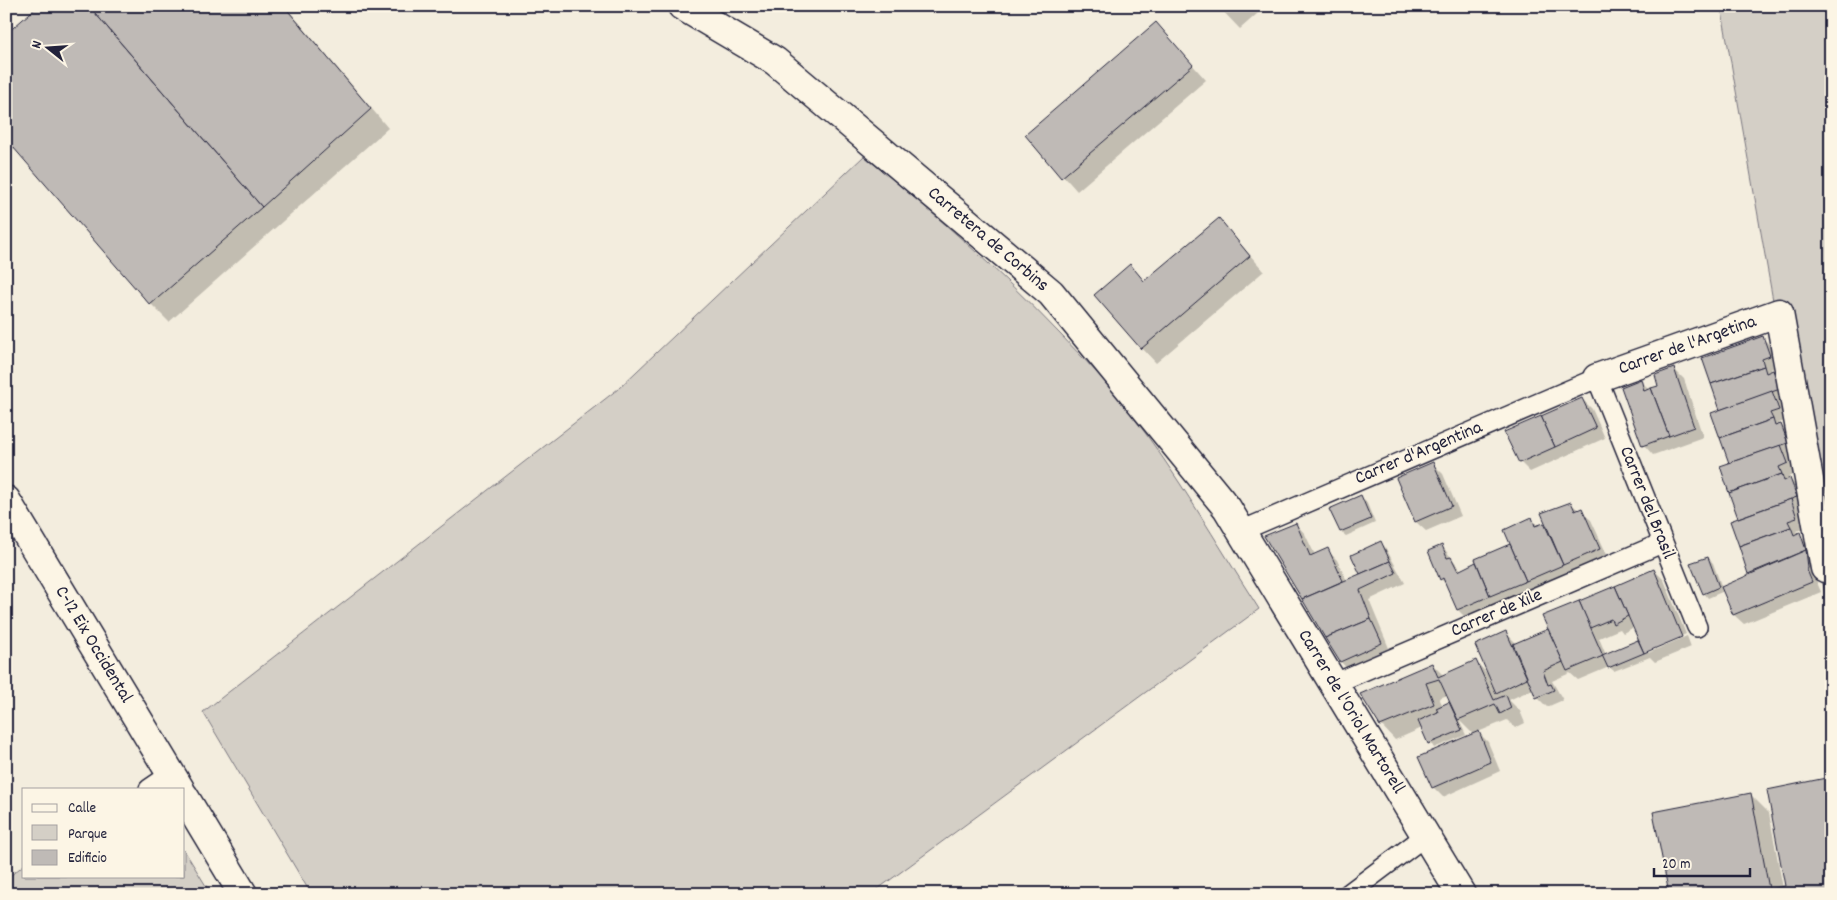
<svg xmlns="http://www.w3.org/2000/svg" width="1837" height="900" font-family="Dekko,sans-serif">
	<rect width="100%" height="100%" fill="#f3edde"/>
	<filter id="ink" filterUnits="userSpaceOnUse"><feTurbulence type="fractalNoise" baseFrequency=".02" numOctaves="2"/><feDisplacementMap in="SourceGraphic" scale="10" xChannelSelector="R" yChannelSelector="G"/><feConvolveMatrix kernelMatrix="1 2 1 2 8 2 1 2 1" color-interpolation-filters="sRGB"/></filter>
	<g filter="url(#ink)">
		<g fill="#d4cfc6" stroke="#7b7880">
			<polygon points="1721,6 1830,6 1831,629"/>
			<path d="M864 156C932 211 999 270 1060 334 1083 358 1108 383 1128 410 1177 473 1216 542 1259 609L871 894H311L203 712 618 389Z"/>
			<polygon points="184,850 211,894 6,894 6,879 24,865 24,876 184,876"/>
		</g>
		<g fill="#0003" fill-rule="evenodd">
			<polygon points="39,6 285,6 388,128 169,322 151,304"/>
			<polygon points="1218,6 1266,6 1240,29"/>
			<polygon points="1156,24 1206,80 1077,191 1027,135"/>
			<polygon points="1219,220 1264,271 1156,363 1142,348 1130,266 1145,282"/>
			<polygon points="1763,338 1772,348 1779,366 1771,369 1782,382 1789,399 1781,401 1788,420 1779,423 1791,435 1797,453 1790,455 1797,473 1788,477 1800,490 1806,507 1800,509 1806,528 1797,531 1809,543 1817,578 1816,580 1821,592 1744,624 1734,615 1724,591 1708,598 1704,593 1708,558 1713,563 1722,588 1750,575 1732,522 1740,518 1721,467 1730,464 1722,411"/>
			<polygon points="1674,369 1684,379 1703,437 1653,455 1644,445 1641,381 1650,390 1659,387"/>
			<polygon points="1582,399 1592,409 1605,438 1530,472 1520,462"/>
			<polygon points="1433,464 1443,474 1461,516 1426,531 1416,522 1398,479"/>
			<polygon points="1361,497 1366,501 1375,523 1346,536 1341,532"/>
			<polygon points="1570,503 1591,520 1609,559 1468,620 1458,610 1448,586 1441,579 1442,546 1462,571 1478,563 1477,559 1512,545 1532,519 1539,526 1546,523"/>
			<polygon points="1296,524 1305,534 1315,555 1327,550 1337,560 1347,581 1361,575 1380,542 1385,547 1405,583 1369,600 1391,653 1350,672 1341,662 1266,537"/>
			<path d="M1654 570 1664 580 1686 634 1648 650V653L1687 636 1691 647 1655 662 1650 657 1614 671 1609 667 1578 680 1570 673 1552 681 1563 700 1547 707 1537 697 1533 689 1509 700 1520 711 1525 723 1515 728 1507 720 1478 732 1488 742 1500 771 1443 797 1433 787 1473 734 1459 720 1466 735 1434 748 1422 728 1395 740 1381 725 1432 664 1444 676 1476 662 1489 675 1506 633 1517 644 1550 630ZM1634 627 1640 641 1606 655 1599 638 1620 629 1623 633ZM1448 695 1453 707 1449 703 1443 706 1439 698Z"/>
			<polygon points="1825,780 1831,785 1831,894 1670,894 1751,795 1769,813 1783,888 1787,887"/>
		</g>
		<g fill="#bfbab6" stroke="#22223b">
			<polygon points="38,6 89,6 262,207 150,305 6,139 6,34"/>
			<polygon points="89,6 284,6 371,109 262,207"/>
			<polygon points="1156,22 1193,65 1061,178 1025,135"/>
			<polygon points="1219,218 1250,256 1141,349 1094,295 1130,264 1144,281"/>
			<polygon points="1763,336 1770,356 1762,359 1764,366 1711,384 1702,358"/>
			<polygon points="1764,366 1766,373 1773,370 1780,389 1720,410 1711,384"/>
			<polygon points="1674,368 1694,427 1669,436 1651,388 1658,386 1655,375"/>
			<polygon points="1641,379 1644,391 1651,388 1669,436 1642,446 1621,387"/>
			<polygon points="1772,391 1779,410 1770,413 1773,419 1720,438 1711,413"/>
			<polygon points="1582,398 1596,428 1555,447 1541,416"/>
			<polygon points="1541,416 1555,447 1519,463 1504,432"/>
			<polygon points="1773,419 1775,426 1781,424 1788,443 1729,463 1720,438"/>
			<polygon points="1781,445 1788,463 1779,467 1782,474 1729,493 1720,466"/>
			<polygon points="1433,462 1452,506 1415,522 1396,478"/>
			<polygon points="1782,474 1784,481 1790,478 1797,497 1738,518 1729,493"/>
			<polygon points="1361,495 1371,519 1340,532 1329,509"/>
			<polygon points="1791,499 1797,518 1788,521 1791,527 1739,546 1730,521"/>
			<polygon points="1571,502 1575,511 1582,508 1600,549 1563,565 1541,513"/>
			<polygon points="1532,517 1535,526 1544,523 1563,565 1526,581 1504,530"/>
			<polygon points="1296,523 1310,556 1328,548 1343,581 1302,599 1264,536"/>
			<polygon points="1791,527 1794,535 1800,532 1806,550 1748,574 1739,546"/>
			<polygon points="1381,541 1390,561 1360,574 1351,555"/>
			<polygon points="1510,544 1526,581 1490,596 1475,559"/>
			<polygon points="1442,545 1447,558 1451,557 1458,571 1476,562 1490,596 1457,610 1443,578 1440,580 1428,551"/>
			<polygon points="1806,550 1808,568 1807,570 1812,582 1733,615 1721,587"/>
			<polygon points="1708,557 1719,587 1703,594 1690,563"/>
			<polygon points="1390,561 1396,573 1360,590 1371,619 1325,638 1302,599"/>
			<polygon points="1654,569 1682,637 1644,653 1615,586"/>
			<polygon points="1615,586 1628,616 1613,624 1611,619 1590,628 1579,601"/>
			<polygon points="1579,601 1603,656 1567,671 1542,616"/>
			<polygon points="1371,619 1382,643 1340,662 1325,638"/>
			<polygon points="1548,629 1563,662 1543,671 1548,685 1551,684 1554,690 1536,698 1513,644"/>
			<polygon points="1506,631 1527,678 1496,693 1475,645"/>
			<polygon points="1638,640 1644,653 1608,668 1602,655"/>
			<polygon points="1476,660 1494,700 1506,695 1511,708 1500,714 1495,704 1458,720 1439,679 1426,683 1434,704 1380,726 1360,694 1432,663 1438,677"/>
			<polygon points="1449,702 1462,730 1428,744 1418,721 1438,712 1436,708"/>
			<polygon points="1479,731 1491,762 1432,788 1418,757"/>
			<polygon points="1826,778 1831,803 1831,894 1669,894 1653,812 1751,793 1769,889 1785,886 1767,790"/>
		</g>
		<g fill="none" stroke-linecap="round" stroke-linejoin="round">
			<g stroke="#22223b" stroke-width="22">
				<g id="service">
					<polyline points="1241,531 1597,378 1697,627"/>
					<polyline points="1333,684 1662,543"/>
					<polyline points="149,789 171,774"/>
					<polyline points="1348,894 1425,836"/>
				</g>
			</g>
			<g stroke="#22223b" stroke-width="31">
				<g id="pedestrian">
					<path id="s1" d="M1597 378 1779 313 1825 568"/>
				</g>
			</g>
			<g stroke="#22223b" stroke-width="31">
				<g id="tertiary">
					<path id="s2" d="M682 6 775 61 1051 293 1227 508 1461 894"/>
				</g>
			</g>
			<g stroke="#22223b" stroke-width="31">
				<g id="primary">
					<path id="s3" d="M6 500 180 789"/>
					<polyline points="184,796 243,894"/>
				</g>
			</g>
			<use href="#service" stroke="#fcf5e5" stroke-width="19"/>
			<use href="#pedestrian" stroke="#fcf5e5" stroke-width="28"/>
			<use href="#tertiary" stroke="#fcf5e5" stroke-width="28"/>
			<use href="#primary" stroke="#fcf5e5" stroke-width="28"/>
		</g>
	</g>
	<g text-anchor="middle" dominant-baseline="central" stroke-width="4" stroke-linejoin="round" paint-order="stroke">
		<g font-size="19" fill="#22223b" stroke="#fcf5e5">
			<text stroke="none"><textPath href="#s2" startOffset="386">Carretera de Corbins</textPath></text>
			<text stroke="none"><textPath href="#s1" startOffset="96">Carrer de l'Argetina</textPath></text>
			<text transform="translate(1419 454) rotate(-23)">Carrer d'Argentina</text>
			<text transform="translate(1646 503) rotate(68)">Carrer del Brasil</text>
			<text transform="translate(1497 614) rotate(-23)">Carrer de Xile</text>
			<text stroke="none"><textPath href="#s3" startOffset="169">C-12 Eix Occidental</textPath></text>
			<text stroke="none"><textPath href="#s2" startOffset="985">Carrer de l'Oriol Martorell</textPath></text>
		</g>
	</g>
	<rect width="1837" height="900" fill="none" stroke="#fcf5e5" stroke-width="25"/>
	<rect x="12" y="12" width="1812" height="875" fill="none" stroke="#22223b" stroke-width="2" filter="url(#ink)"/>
	<rect x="22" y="788" width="162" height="90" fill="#fcf5e5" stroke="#a5a1a1"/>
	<rect x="32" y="804" width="25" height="8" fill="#fcf5e5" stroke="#a5a1a1"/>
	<text x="68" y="812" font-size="15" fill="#22223b">Calle</text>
	<rect x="32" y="825" width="25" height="15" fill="#d4cfc6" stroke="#a5a1a1"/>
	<text x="68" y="838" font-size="15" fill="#22223b">Parque</text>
	<rect x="32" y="850" width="25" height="15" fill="#bfbab6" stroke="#a5a1a1"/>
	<text x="68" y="862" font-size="15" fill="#22223b">Edificio</text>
	<g transform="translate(48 48) rotate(287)" stroke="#fcf5e5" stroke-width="4" paint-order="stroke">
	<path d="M0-4L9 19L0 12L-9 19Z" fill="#22223b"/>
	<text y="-8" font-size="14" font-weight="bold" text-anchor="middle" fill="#22223b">N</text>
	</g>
	<path d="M1654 868v8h96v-8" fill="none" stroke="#22223b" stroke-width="2.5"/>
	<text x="1662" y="868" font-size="15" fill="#22223b" stroke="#fcf5e5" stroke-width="4" paint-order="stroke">20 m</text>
</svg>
